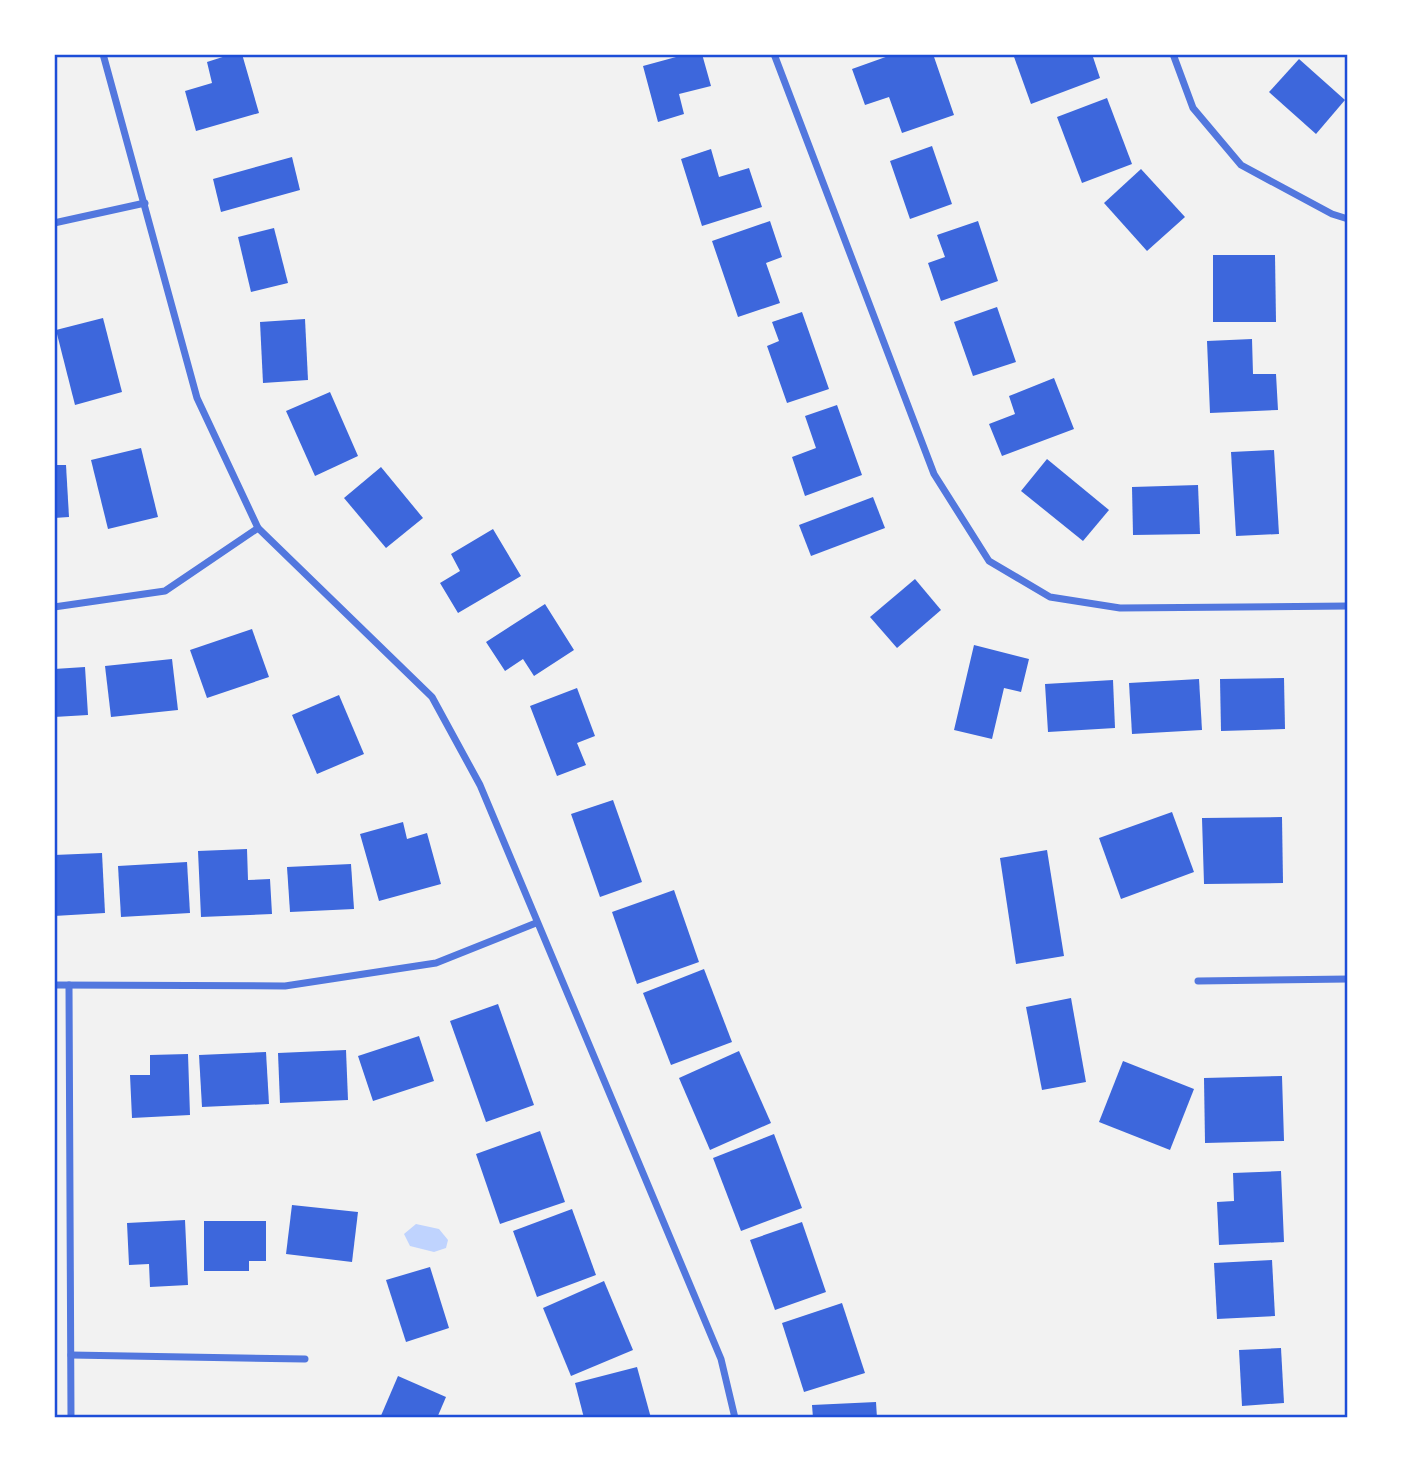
<svg xmlns="http://www.w3.org/2000/svg" width="1402" height="1472" font-family="'Noto Serif',serif">
	<rect width="100%" height="100%" fill="#f2f2f2"/>
	<polygon fill="#bfd3fe" points="416,1224 439,1229 448,1240 446,1248 434,1252 410,1246 404,1234"/>
	<g fill="#3d67dc">
		<polygon points="232,54 242,54 259,113 196,131 185,91 212,83 207,62"/>
		<polygon points="687,54 702,54 711,86 679,94 684,114 658,122 643,66"/>
		<polygon points="894,54 933,54 954,115 902,133 889,97 865,105 852,69"/>
		<polygon points="1013,54 1092,54 1100,78 1031,104"/>
		<polygon points="1299,59 1345,100 1316,134 1269,92"/>
		<polygon points="1107,98 1132,164 1082,183 1057,117"/>
		<polygon points="932,146 952,204 910,219 890,161"/>
		<polygon points="711,149 719,177 749,168 762,207 702,226 681,159"/>
		<polygon points="292,157 300,190 221,212 213,179"/>
		<polygon points="1141,169 1185,217 1147,251 1104,203"/>
		<polygon points="770,221 782,257 766,263 780,303 738,317 712,241"/>
		<polygon points="978,221 998,281 941,301 928,263 945,257 937,235"/>
		<polygon points="274,228 288,283 251,292 238,237"/>
		<polygon points="1213,255 1275,255 1276,322 1213,322"/>
		<polygon points="997,307 1016,362 973,376 954,322"/>
		<polygon points="802,312 829,389 787,403 767,346 779,341 772,322"/>
		<polygon points="103,318 122,392 75,405 56,330"/>
		<polygon points="305,319 308,380 263,383 260,322"/>
		<polygon points="1252,339 1253,374 1276,374 1278,410 1210,413 1207,341"/>
		<polygon points="1054,378 1074,429 1002,456 989,424 1015,414 1009,396"/>
		<polygon points="330,392 358,456 315,476 286,411"/>
		<polygon points="837,405 862,475 805,496 792,457 816,448 805,416"/>
		<polygon points="141,448 158,517 108,529 91,460"/>
		<polygon points="1274,450 1279,534 1236,536 1231,452"/>
		<polygon points="1047,459 1109,510 1083,541 1021,491"/>
		<polygon points="54,465 66,465 69,517 54,518"/>
		<polygon points="381,467 423,518 386,548 344,498"/>
		<polygon points="1198,485 1200,534 1133,535 1132,487"/>
		<polygon points="873,497 885,528 811,556 799,525"/>
		<polygon points="493,529 521,576 458,613 440,583 460,571 451,554"/>
		<polygon points="915,579 941,610 897,648 870,617"/>
		<polygon points="545,604 574,650 534,676 523,659 505,671 486,642"/>
		<polygon points="252,629 269,677 207,698 190,650"/>
		<polygon points="974,645 1029,659 1021,692 1004,688 992,739 954,730"/>
		<polygon points="172,659 178,710 111,717 105,666"/>
		<polygon points="85,667 88,715 54,717 54,669"/>
		<polygon points="1284,678 1285,729 1221,731 1220,679"/>
		<polygon points="1199,679 1202,730 1132,734 1129,683"/>
		<polygon points="1113,680 1115,728 1048,732 1045,684"/>
		<polygon points="577,688 595,736 577,743 586,765 557,776 530,706"/>
		<polygon points="339,695 364,754 317,774 292,715"/>
		<polygon points="613,800 642,882 600,897 571,814"/>
		<polygon points="1172,812 1194,872 1121,899 1099,838"/>
		<polygon points="1282,817 1283,883 1204,884 1202,818"/>
		<polygon points="403,822 407,839 427,833 441,884 379,901 360,834"/>
		<polygon points="247,849 248,880 270,879 272,914 201,917 198,851"/>
		<polygon points="1047,850 1064,956 1016,964 1000,858"/>
		<polygon points="102,853 105,913 54,916 54,855"/>
		<polygon points="187,862 190,913 121,917 118,866"/>
		<polygon points="351,864 354,909 290,912 287,867"/>
		<polygon points="674,890 699,962 637,984 612,912"/>
		<polygon points="704,969 732,1042 671,1065 643,993"/>
		<polygon points="1071,998 1086,1082 1042,1090 1026,1007"/>
		<polygon points="498,1004 534,1105 486,1122 450,1021"/>
		<polygon points="419,1036 434,1081 373,1101 358,1056"/>
		<polygon points="346,1050 348,1100 280,1103 278,1053"/>
		<polygon points="739,1051 771,1123 710,1150 679,1078"/>
		<polygon points="266,1052 269,1104 202,1107 199,1055"/>
		<polygon points="188,1054 190,1115 132,1118 130,1075 150,1075 150,1055"/>
		<polygon points="1123,1061 1194,1089 1170,1150 1099,1122"/>
		<polygon points="1282,1076 1284,1141 1205,1143 1204,1078"/>
		<polygon points="540,1131 565,1202 500,1224 476,1154"/>
		<polygon points="774,1134 802,1208 741,1231 713,1158"/>
		<polygon points="1281,1171 1284,1242 1219,1245 1217,1202 1234,1201 1233,1173"/>
		<polygon points="292,1205 358,1212 352,1262 286,1254"/>
		<polygon points="572,1209 596,1275 537,1297 513,1231"/>
		<polygon points="185,1220 188,1285 150,1287 149,1264 129,1265 127,1223"/>
		<polygon points="204,1221 266,1221 266,1261 249,1261 249,1271 204,1271"/>
		<polygon points="802,1222 826,1292 775,1310 750,1240"/>
		<polygon points="1272,1260 1275,1316 1217,1319 1214,1263"/>
		<polygon points="430,1267 449,1328 406,1342 386,1280"/>
		<polygon points="604,1281 633,1350 571,1376 543,1308"/>
		<polygon points="842,1303 865,1373 804,1392 782,1323"/>
		<polygon points="1281,1348 1284,1403 1242,1406 1239,1350"/>
		<polygon points="637,1367 651,1418 584,1418 575,1383"/>
		<polygon points="398,1376 446,1397 437,1418 380,1418"/>
		<polygon points="876,1402 877,1418 813,1418 812,1405"/>
	</g>
	<g fill="none" stroke-linecap="round" stroke-linejoin="round">
		<g stroke="#5277de" stroke-width="7">
			<polyline points="103,54 197,398 258,528 432,697 480,785 721,1359 735,1418"/>
			<polyline points="774,54 934,474 989,561 1050,597 1120,608 1348,606"/>
			<polyline points="1173,54 1193,108 1241,165 1332,214 1348,219"/>
			<polyline points="54,223 145,203"/>
			<polyline points="54,607 165,591 258,528"/>
			<polyline points="1198,981 1348,979"/>
			<polyline points="54,985 285,986 436,963 536,923"/>
			<polyline points="69,985 71,1418"/>
			<polyline points="71,1355 305,1359"/>
		</g>
	</g>
	<rect width="1402" height="1472" fill="none" stroke="#ffffff" stroke-width="112"/>
	<rect x="56" y="56" width="1290" height="1360" fill="none" stroke="#1d4ed8" stroke-width="2.5"/>
</svg>
